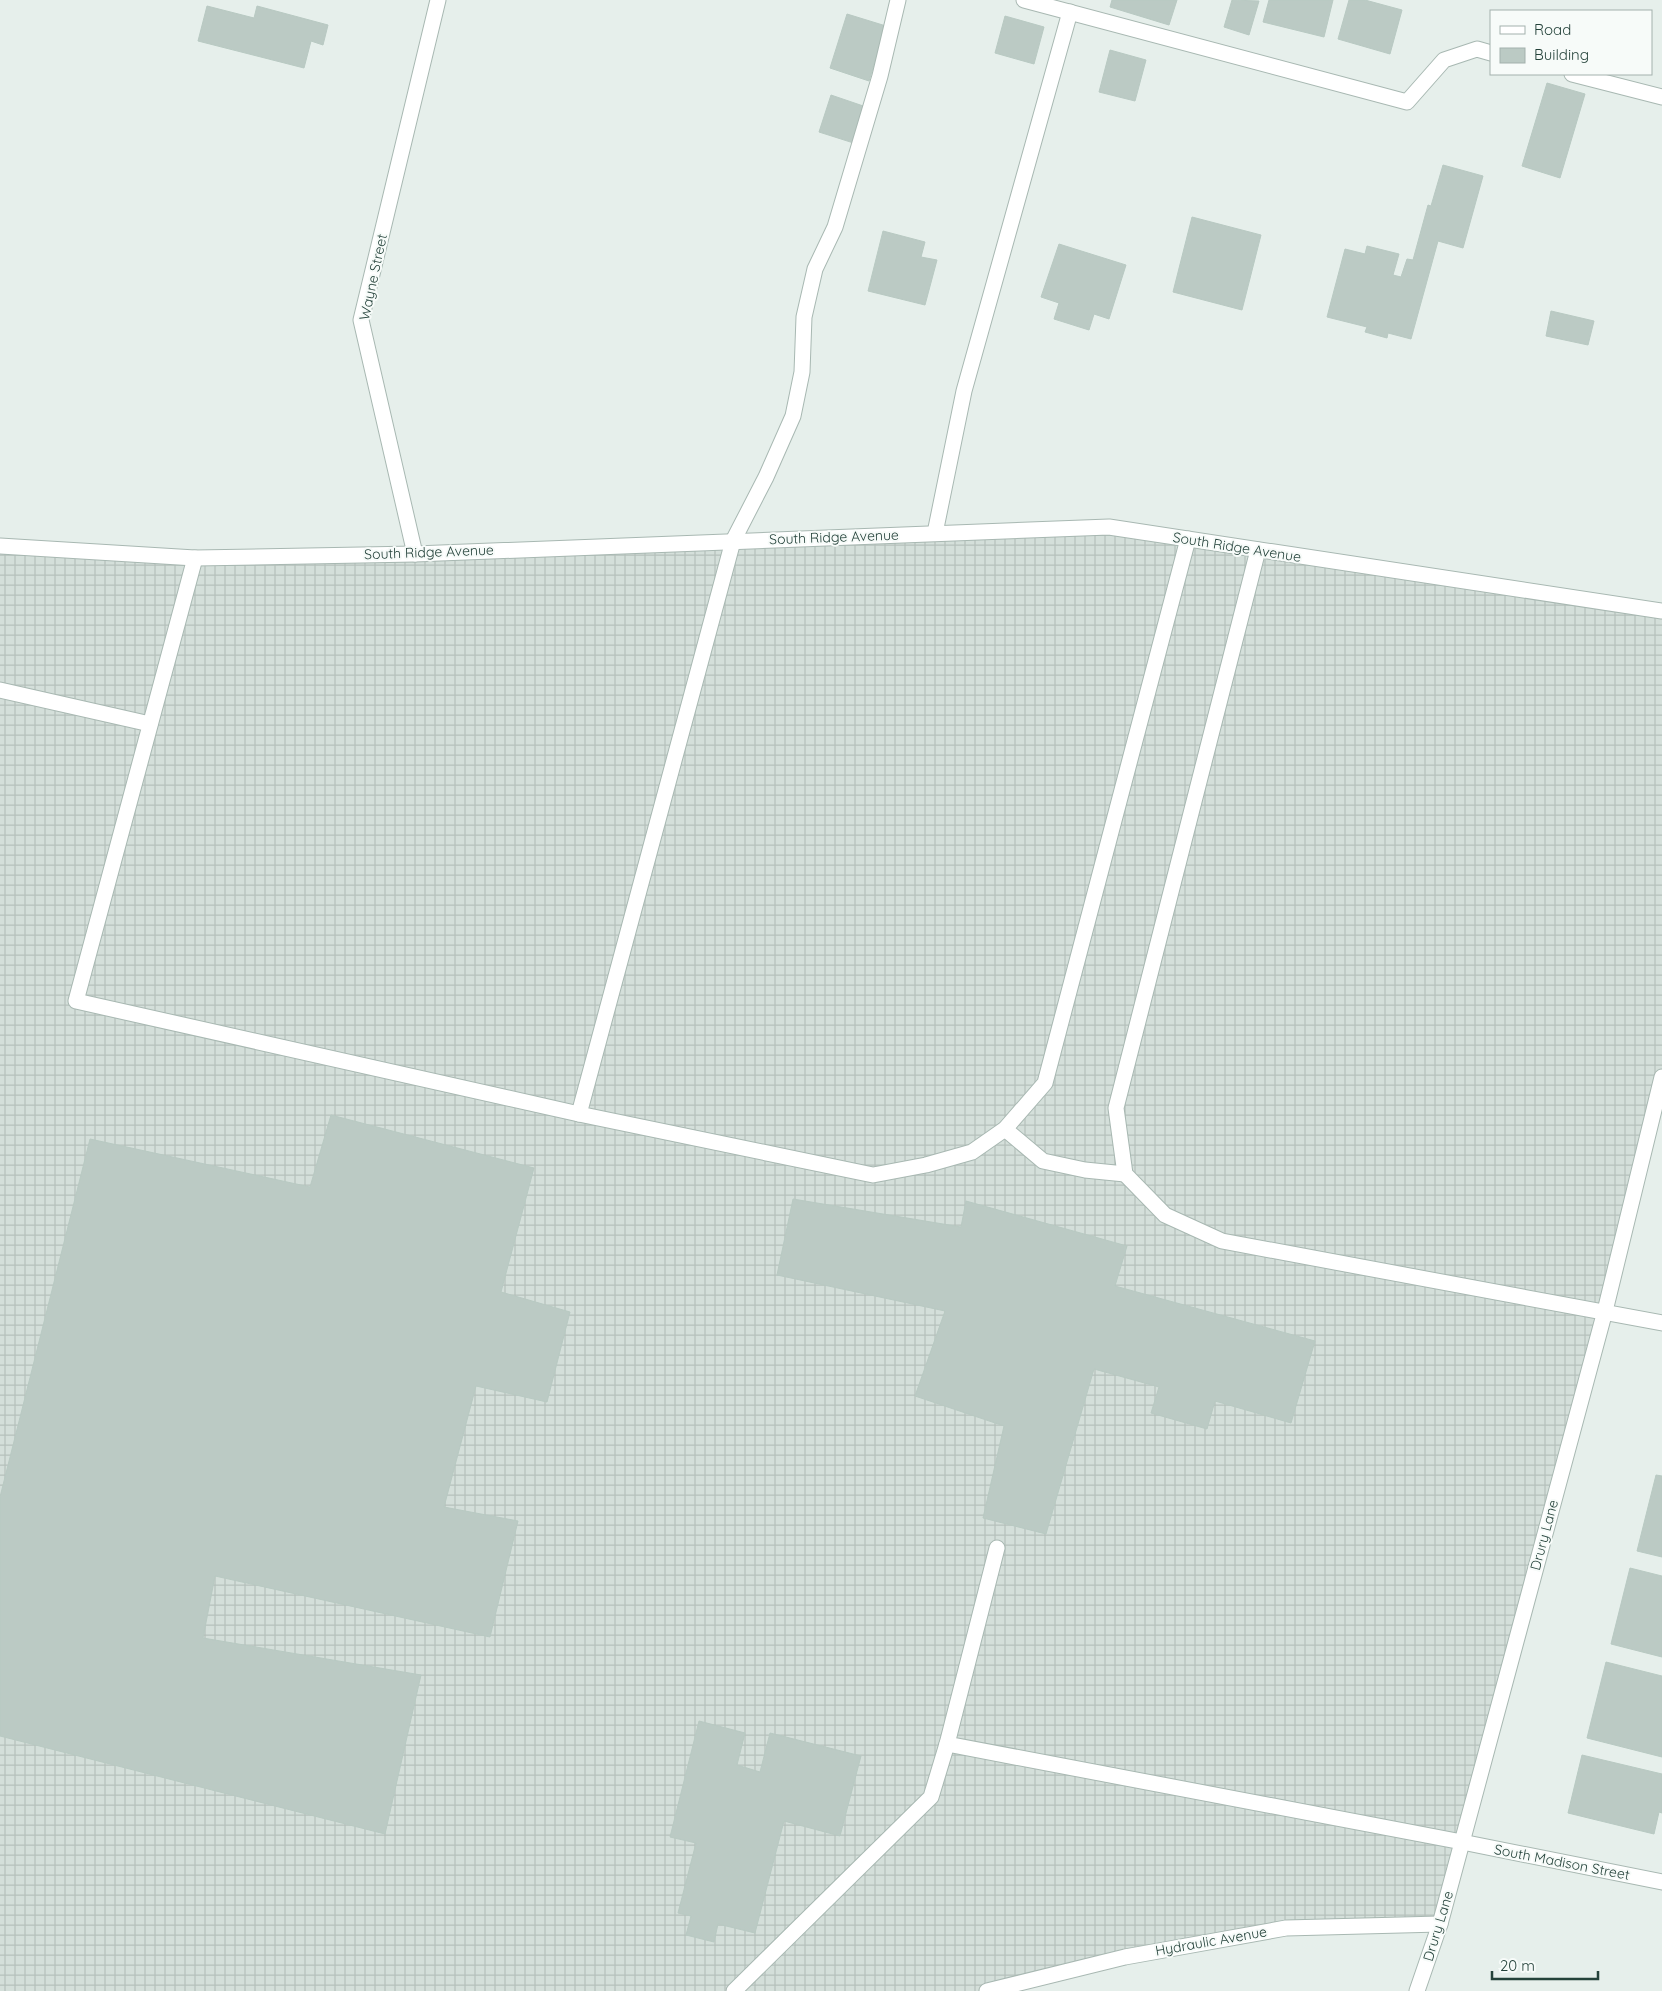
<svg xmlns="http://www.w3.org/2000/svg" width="1662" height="1991" font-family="Quicksand,sans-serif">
	<defs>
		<pattern id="industrial-grid" width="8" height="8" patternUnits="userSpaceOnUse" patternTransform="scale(1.25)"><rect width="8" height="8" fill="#d4dfda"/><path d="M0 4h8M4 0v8" fill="none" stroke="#b6c1bc"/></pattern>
	</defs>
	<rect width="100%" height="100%" fill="#e6efeb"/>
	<polygon fill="url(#industrial-grid)" points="1109,527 1662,611 1662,1077 1440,1924 1286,1928 987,1991 0,1991 0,546 195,558"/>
	<g fill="#bbcac4" stroke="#b8c9c2">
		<polygon points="1112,0 1177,0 1169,25 1110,7"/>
		<polygon points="1232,0 1259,1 1249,35 1224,27"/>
		<polygon points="1269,0 1333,0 1324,37 1263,22"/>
		<polygon points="1349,0 1365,0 1402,10 1390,54 1338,39"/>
		<polygon points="207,6 254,18 257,6 328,25 323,45 311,41 304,68 198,41"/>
		<polygon points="847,14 886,26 869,81 830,68"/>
		<polygon points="1005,16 1044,27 1034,64 995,53"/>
		<polygon points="1110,50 1146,60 1135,101 1099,92"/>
		<polygon points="1547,83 1585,94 1560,178 1522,166"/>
		<polygon points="831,95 875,110 863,146 819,132"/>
		<polygon points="1443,165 1483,176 1463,248 1438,241 1411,339 1388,333 1387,338 1365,332 1367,327 1327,317 1345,249 1365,254 1367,246 1399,254 1393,275 1401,277 1407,259 1413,260 1428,205 1431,206"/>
		<polygon points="1192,217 1261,235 1242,310 1173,292"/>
		<polygon points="883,231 925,242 921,257 937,260 925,305 868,291"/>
		<polygon points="1059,244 1126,265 1109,319 1094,314 1089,330 1054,319 1059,303 1041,297"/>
		<polygon points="1551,311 1594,321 1588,345 1546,336"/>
		<polygon points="331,1115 534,1168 501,1292 570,1312 547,1402 476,1386 444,1507 518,1521 490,1637 215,1576 203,1638 421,1675 385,1834 0,1736 0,1497 90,1139 310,1187"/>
		<polygon points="793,1199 961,1227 966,1201 1127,1246 1115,1286 1315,1341 1291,1423 1215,1401 1207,1429 1151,1413 1159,1387 1094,1369 1046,1534 983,1518 1004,1426 915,1396 945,1311 777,1275"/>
		<polygon points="1656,1475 1662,1476 1662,1557 1637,1551"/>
		<polygon points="1630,1568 1662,1576 1662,1657 1611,1644"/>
		<polygon points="1606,1662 1662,1676 1662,1757 1587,1738"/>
		<polygon points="699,1721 745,1733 737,1765 760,1772 770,1733 861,1756 840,1836 784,1821 755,1933 718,1924 714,1942 686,1935 691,1916 678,1913 696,1843 670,1837"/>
		<polygon points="1582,1755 1662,1774 1662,1813 1659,1812 1654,1834 1568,1813"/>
	</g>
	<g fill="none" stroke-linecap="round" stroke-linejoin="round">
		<g stroke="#a8b8b2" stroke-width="17">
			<g id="minor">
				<polyline points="1024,0 1407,102 1444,60 1477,49 1491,53"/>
				<polyline points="1572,74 1662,97"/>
				<polyline points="935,533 964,391 1070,12"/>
				<polyline points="0,546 195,558 415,554 1109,527 1662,611"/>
				<polyline points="1258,550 1116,1108 1125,1174 1165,1215 1222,1241 1662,1323"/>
				<polyline points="415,554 361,320 438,0"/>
				<polyline points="195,558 76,1001 579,1114 873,1175 926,1165 972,1152 1005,1129 1045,1083 1188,539"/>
				<polyline points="0,690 150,724"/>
				<polyline points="579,1114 733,541 766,477 793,416 802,372 804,317 815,269 835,227 880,76 898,0"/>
				<polyline points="1005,1129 1043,1161 1085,1170 1125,1174"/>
				<polyline points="947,1744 1462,1842 1662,1882"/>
				<polyline points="734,1991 931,1797 947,1744 997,1548"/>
				<polyline points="987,1991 1125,1957 1286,1928 1440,1924"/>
				<polyline points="1417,1991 1440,1924 1605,1311 1662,1077"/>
			</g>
		</g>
		<use href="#minor" stroke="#fff" stroke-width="15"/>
	</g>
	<g text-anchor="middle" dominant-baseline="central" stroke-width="4" stroke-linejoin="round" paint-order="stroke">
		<g font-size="14" fill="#24423a" stroke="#f7fbf9">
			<text transform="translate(373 277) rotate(-78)">Wayne Street</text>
			<text transform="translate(834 537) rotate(-2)">South Ridge Avenue</text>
			<text transform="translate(1237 547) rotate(9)">South Ridge Avenue</text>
			<text transform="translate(429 552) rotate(-2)">South Ridge Avenue</text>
			<text transform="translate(1544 1535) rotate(-75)">Drury Lane</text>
			<text transform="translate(1562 1862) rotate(11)">South Madison Street</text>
			<text transform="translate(1438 1926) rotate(-73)">Drury Lane</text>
			<text transform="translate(1211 1941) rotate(-10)">Hydraulic Avenue</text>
		</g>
	</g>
	<rect x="1490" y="10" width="162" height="65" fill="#f7fbf9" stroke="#a3b1ad"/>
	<rect x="1500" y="26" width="25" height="8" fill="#ffffff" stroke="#a3b1ad"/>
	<text x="1534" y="35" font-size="15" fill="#24423a">Road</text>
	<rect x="1500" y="48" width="25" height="15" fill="#bbcac4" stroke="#a3b1ad"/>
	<text x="1534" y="60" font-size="15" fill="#24423a">Building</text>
	<path d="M1492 1971v8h106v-8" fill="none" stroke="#24423a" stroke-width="2.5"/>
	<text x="1500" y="1971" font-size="15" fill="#24423a" stroke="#f7fbf9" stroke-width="4" paint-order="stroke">20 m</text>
</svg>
